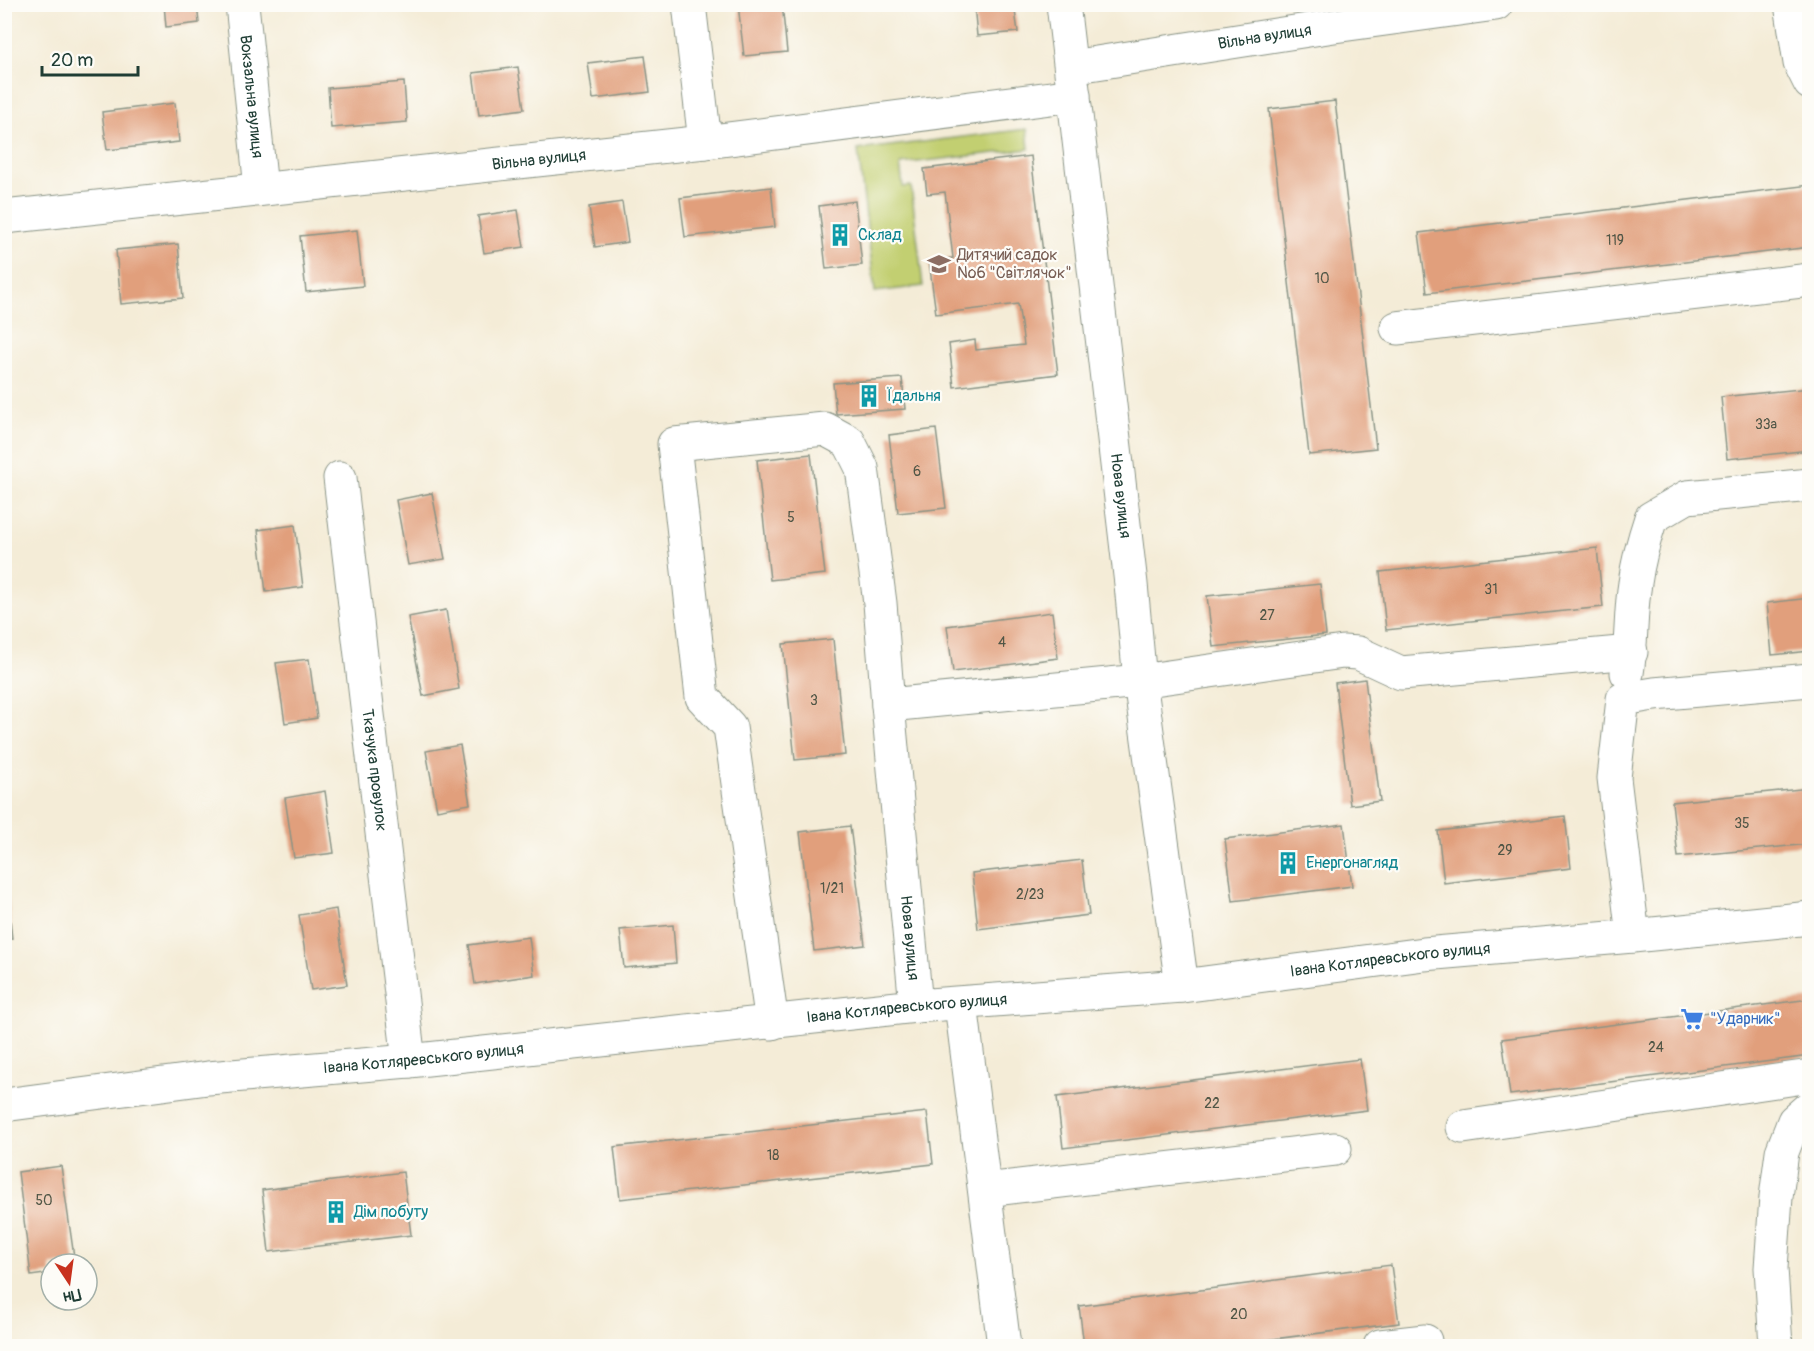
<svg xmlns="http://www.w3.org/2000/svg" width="1814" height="1351" font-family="Pangolin,sans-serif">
	<rect width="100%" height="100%" fill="#fdfcf7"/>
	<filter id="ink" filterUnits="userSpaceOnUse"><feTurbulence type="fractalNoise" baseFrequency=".0167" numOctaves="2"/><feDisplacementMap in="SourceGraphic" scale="12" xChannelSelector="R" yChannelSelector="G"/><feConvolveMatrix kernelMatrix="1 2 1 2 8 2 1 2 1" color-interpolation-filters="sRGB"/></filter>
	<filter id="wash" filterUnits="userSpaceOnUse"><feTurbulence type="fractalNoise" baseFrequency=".008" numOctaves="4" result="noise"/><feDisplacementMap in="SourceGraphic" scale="24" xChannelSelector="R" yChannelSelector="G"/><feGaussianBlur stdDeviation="1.35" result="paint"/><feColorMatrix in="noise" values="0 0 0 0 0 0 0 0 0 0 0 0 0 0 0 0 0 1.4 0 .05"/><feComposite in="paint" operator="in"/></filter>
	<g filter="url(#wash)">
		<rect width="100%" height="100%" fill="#f4ecd7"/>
		<polygon fill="#c2cf71" stroke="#708652" stroke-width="1.5" points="1027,129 1029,149 900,164 903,187 911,186 923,286 875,292 858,150"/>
		<g id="blocks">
			<g fill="#e19f7c">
				<polygon points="164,4 197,4 199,23 166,27"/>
				<polygon points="738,4 782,4 787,52 744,56"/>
				<polygon points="974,4 1014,4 1018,32 977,36"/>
				<polygon points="645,56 650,92 593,99 588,63"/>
				<polygon points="518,67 524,109 479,115 473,73"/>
				<polygon points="404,82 407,122 331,128 328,88"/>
				<polygon points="1335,101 1376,448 1309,455 1269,109"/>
				<polygon points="175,103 179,142 107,150 102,112"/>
				<polygon points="1031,156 1058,374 954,387 949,344 975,340 976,350 1024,345 1018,304 936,314 929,261 953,258 945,192 927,194 924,169"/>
				<polygon points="1810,185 1810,247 1427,293 1419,233"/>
				<polygon points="771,187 775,227 685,237 680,198"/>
				<polygon points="855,201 862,265 826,269 819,206"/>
				<polygon points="622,202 628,242 595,247 589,207"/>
				<polygon points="518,210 524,247 484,253 478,216"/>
				<polygon points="357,230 363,286 306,292 300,236"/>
				<polygon points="178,244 183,298 121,304 116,250"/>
				<polygon points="902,378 905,409 836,414 833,383"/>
				<polygon points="1810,388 1810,450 1727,459 1721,397"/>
				<polygon points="936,429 946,508 898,513 889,435"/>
				<polygon points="811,454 825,574 770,580 757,460"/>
				<polygon points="432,493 445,559 408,565 396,500"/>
				<polygon points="295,525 303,587 266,592 258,530"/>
				<polygon points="1597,548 1603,607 1386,630 1380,572"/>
				<polygon points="1320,584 1326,635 1213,647 1207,596"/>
				<polygon points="1810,598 1810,651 1772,655 1767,603"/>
				<polygon points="446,610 459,689 423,696 408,617"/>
				<polygon points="1052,612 1058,658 953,672 947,626"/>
				<polygon points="833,639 845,755 795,760 783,644"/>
				<polygon points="309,659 317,718 285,723 276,663"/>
				<polygon points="1365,679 1380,801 1350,805 1335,683"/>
				<polygon points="460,745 470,804 437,810 426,751"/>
				<polygon points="1810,788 1810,844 1678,857 1672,802"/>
				<polygon points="325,791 334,853 294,858 285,798"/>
				<polygon points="1565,816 1571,868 1444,883 1438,831"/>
				<polygon points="1344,824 1352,886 1233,901 1225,839"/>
				<polygon points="850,826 865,945 814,951 800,832"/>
				<polygon points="1082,860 1089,915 978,929 972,873"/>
				<polygon points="4,879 6,879 12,939 4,940"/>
				<polygon points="336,909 347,985 311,990 299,915"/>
				<polygon points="673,925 676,963 624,968 620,930"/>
				<polygon points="529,937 534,975 475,984 469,945"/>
				<polygon points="1810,999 1810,1056 1510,1095 1502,1039"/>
				<polygon points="1360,1059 1367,1110 1063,1148 1057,1097"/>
				<polygon points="927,1112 933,1164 620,1199 614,1147"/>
				<polygon points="61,1166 75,1264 51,1264 51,1273 31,1276 18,1172"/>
				<polygon points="403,1172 411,1235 269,1252 262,1190"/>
				<polygon points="1391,1265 1399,1323 1219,1346 1084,1346 1079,1306"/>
			</g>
		</g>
	</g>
	<g filter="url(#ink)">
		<use href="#blocks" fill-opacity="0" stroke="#8a9486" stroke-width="1.5"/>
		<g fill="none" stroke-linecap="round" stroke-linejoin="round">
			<g stroke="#8a9486" stroke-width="35">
				<g id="minor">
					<path id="s1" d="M242 4 261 189"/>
					<polyline points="689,4 705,142"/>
					<path id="s2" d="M1063 4 1131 584 1140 681 1182 986"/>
					<polyline points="1791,4 1800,63 1810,83"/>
					<path id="s3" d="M1071 67 1334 26 1496 4"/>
					<path id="s4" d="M4 217 705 142 1074 95"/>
					<polyline points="1397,328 1810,280"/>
					<path id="s5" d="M340 478 409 1061"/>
					<path d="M1627 673C1632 643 1630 613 1635 583 1638 561 1644 539 1651 518L1687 497 1810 485"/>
					<polyline points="888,705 1140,681 1343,652 1358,653 1401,673 1631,652"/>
					<polyline points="1633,936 1614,778 1623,699 1654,694 1810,680"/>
					<polyline points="961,1004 1004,1346"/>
					<path id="s6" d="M772 1023 730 727 702 697 674 444 825 429 849 442 862 468 880 603 888 705 916 1006"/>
					<path id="s7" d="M4 1105 208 1078 409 1061 916 1006 1182 986 1424 954 1633 936 1810 918"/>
					<polyline points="1463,1127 1810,1076"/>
					<polyline points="985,1190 1335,1149"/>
					<polyline points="1380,1346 1425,1341"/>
					<polyline points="1776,1346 1771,1268 1776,1197 1782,1152 1794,1121 1810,1107"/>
				</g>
			</g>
			<use href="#minor" stroke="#fff" stroke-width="33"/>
		</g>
	</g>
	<defs>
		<g id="building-bare" transform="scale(1.8)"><path d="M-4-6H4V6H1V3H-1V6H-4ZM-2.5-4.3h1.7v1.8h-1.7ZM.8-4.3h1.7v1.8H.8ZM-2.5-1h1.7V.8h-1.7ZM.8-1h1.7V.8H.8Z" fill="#0f9aa8" stroke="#fdfcf7" stroke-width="2.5" paint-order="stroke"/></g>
		<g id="school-bare" transform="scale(1.8)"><path d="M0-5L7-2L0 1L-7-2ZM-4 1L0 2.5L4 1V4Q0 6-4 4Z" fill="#8d6e63" stroke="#fdfcf7" stroke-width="2.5" paint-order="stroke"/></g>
		<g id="supermarket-bare" transform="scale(1.8)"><path d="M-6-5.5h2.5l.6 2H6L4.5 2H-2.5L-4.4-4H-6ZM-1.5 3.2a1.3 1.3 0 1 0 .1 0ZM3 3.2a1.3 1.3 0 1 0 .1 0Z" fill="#3f7fe0" stroke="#fdfcf7" stroke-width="2.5" paint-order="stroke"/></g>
	</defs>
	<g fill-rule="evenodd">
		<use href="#building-bare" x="840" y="235"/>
		<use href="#school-bare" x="939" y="264"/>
		<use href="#building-bare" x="869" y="396"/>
		<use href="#building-bare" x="1288" y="863"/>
		<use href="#supermarket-bare" x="1692" y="1019"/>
		<use href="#building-bare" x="336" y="1212"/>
	</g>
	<g text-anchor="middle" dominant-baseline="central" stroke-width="4.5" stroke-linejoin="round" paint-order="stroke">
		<g font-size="14" fill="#505646">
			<text x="1615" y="240">119</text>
			<text x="1322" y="278">10</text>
			<text x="1766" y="424">33а</text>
			<text x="917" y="471">6</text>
			<text x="791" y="517">5</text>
			<text x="1491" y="589">31</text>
			<text x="1267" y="615">27</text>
			<text x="1002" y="642">4</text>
			<text x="814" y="700">3</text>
			<text x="1742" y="823">35</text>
			<text x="1505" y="850">29</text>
			<text x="832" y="888">1/21</text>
			<text x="1030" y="894">2/23</text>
			<text x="1656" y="1047">24</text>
			<text x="1212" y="1103">22</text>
			<text x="773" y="1155">18</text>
			<text x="44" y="1200">50</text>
			<text x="1239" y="1314">20</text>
		</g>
		<g font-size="16" fill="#1f3d34" stroke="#fdfcf7">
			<text stroke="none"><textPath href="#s3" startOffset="196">Вільна вулиця</textPath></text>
			<text stroke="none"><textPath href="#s1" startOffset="93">Вокзальна вулиця</textPath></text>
			<text stroke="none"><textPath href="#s4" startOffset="538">Вільна вулиця</textPath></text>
			<text stroke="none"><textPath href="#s2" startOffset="495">Нова вулиця</textPath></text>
			<text stroke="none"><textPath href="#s5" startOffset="294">Ткачука провулок</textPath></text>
			<text stroke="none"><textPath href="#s6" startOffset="1275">Нова вулиця</textPath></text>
			<text stroke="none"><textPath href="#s7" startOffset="1394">Івана Котляревського вулиця</textPath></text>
			<text stroke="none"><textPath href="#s7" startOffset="908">Івана Котляревського вулиця</textPath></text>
			<text stroke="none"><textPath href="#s7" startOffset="422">Івана Котляревського вулиця</textPath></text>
		</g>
		<g font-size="16" fill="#0d838f" stroke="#fdfcf7" text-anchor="start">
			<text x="858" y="235">Склад</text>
			<text x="887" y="396">Їдальня</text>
			<text x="1306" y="863">Енергонагляд</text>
			<text x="354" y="1212">Дім побуту</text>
		</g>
		<g font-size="16" fill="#785e54" stroke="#fdfcf7" text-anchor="start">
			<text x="957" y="255">Дитячий садок<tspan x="957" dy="18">№6 "Світлячок"</tspan></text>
		</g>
		<g font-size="16" fill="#366cbe" stroke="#fdfcf7" text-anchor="start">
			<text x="1710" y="1019">"Ударник"</text>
		</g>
	</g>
	<rect width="1814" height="1351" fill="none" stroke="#fdfcf7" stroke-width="24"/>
	<g transform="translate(69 1282) rotate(167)"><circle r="28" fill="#fdfcf7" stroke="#a4b0a9" stroke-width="1.5"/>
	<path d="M0-4.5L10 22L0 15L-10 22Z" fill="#c8321e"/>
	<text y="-9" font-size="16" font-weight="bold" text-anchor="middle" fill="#1f3d34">Пн</text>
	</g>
	<path d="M42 66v9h96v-9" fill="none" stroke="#1f3d34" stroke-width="3"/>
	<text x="51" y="66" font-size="18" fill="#1f3d34" stroke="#fdfcf7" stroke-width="4.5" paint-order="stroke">20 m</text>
</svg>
